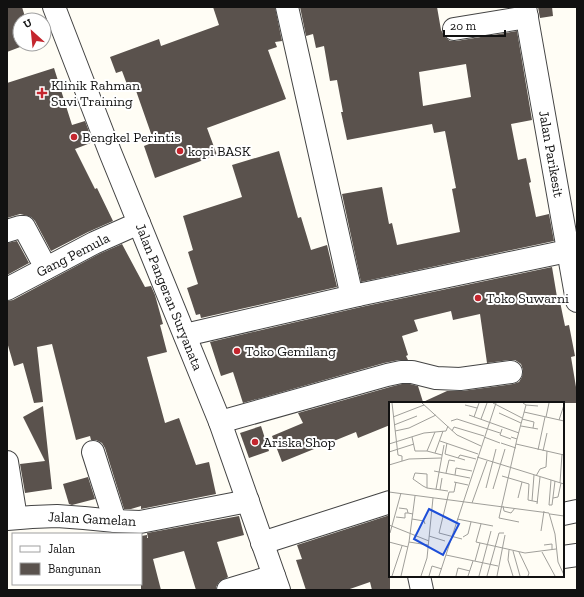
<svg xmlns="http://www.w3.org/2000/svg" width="584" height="597" font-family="'Zilla Slab',serif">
	<rect width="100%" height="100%" fill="#fffdf5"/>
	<g fill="#5a524d" fill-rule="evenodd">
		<polygon points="7,7 22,7 26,20 20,20 20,44 28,44 7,52"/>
		<polygon points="213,7 275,7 282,41 275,42 277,47 268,50 286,99 207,128 217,155 155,178 144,146 154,142 134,85 128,87 122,71 116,73 110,57 159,39 161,46 219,25"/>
		<path d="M300 7H437L441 30 445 37 450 41H456L517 31 532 120 511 124 518 160 526 158 531 182 529 183 536 217 549 214 554 241 361 282 342 194 382 187 389 224 392 223 397 245 460 232 452 189 456 188 445 131 434 133 432 124 347 140 341 112H343L337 80 330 81 324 46 316 48 313 34 306 36ZM466 64 471 97 423 106 419 72Z"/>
		<polygon points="538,7 552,7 553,16 540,18"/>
		<polygon points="54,68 72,125 85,121 93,142 75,149 95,189 97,188 113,221 88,232 51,251 35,221 31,217 24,215 20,214 7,218 7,83"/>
		<polygon points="279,151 298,218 301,217 311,250 327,245 337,287 201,318 200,314 196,315 187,288 198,284 188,252 193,250 183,216 242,197 232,165"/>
		<polygon points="17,241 29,263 7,275 7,243"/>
		<polygon points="122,244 145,287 151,286 155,295 163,324 160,325 167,352 147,357 165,423 179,418 196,465 209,462 216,494 141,509 141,506 131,509 124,509 105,448 102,443 96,440 91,440 90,436 76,440 52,344 37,347 43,402 34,403 23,363 14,366 7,342 7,301 13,300 99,254"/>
		<polygon points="552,267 557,297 559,297 565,326 569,325 575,356 571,357 577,393 577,403 390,403 390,425 358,438 356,432 282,462 272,436 303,423 298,413 390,387 402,384 410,384 418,386 423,402 447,391 462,391 513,384 519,382 522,377 523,370 521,364 515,360 509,360 487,363 480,314 453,320 451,311 414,320 418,331 402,336 408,355 406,356 408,360 399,360 384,363 243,403 233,372 221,376 210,342 361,307"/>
		<polygon points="43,406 52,489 25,493 20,464 45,461 23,417"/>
		<polygon points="261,426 269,451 249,458 240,433"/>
		<polygon points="88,477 95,499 72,505 69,504 63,484"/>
		<polygon points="390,515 390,590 372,590 370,582 347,590 306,590 296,560 302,559 297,545"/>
		<polygon points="239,516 244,535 217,542 228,577 219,582 216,587 216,590 196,590 184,551 153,559 161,590 141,590 141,536 147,535 147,538 148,538 147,533"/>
	</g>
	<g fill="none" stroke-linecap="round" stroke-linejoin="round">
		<g stroke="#444" stroke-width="24">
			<g id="minor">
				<polyline points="54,7 110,152 220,422 279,590"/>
				<polyline points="287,7 350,288 353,292 358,295 577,249"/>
				<polyline points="525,7 577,301"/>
				<polyline points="454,29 527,17"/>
				<polyline points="7,231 20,227 24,227 46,268"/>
				<polyline points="7,289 94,243 139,223"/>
				<polyline points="185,335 358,295"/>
				<polyline points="220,422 387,375 401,372 412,372 436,378 460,379 511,372"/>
				<polyline points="93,452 115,521"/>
				<polyline points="7,462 16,518"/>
				<polyline points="563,514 577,511"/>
				<polyline points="7,519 32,517 57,516 84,518 115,521 140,522 248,501"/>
				<polyline points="262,543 390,502"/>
				<polyline points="563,557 577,555"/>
				<polyline points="419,576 422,590"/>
				<polyline points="228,590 274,576"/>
			</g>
		</g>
		<use href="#minor" stroke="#fff" stroke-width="22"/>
	</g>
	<g fill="#c4262e" stroke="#fff" stroke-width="1.5">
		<path d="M40 87h4v4h4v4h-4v4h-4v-4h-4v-4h4z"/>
		<circle cx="74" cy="137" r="4"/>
		<circle cx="180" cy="151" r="4"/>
		<circle cx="478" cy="298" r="4"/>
		<circle cx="237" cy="351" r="4"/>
		<circle cx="255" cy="442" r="4"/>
	</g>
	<g text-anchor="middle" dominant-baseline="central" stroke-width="4" stroke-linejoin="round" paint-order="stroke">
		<g font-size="14" fill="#111" stroke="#fff" text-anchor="start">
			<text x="51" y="85">Klinik Rahman<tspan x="51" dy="16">Suvi Training</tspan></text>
			<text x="82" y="137">Bengkel Perintis</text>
			<text x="188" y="151">kopi BASK</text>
			<text x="486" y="298">Toko Suwarni</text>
			<text x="245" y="351">Toko Gemilang</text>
			<text x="263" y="442">Ariska Shop</text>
		</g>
		<g font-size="14" fill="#111" stroke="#fff">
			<text transform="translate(551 154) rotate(80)">Jalan Parikesit</text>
			<text transform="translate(73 255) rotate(-27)">Gang Pemula</text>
			<text transform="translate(169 297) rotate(68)">Jalan Pangeran Suryanata</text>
			<text transform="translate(92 519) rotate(3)">Jalan Gamelan</text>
		</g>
	</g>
	<g transform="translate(389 402)">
		<rect width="175" height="175" fill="#fffdf5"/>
		<path fill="none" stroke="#a09f9a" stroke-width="1" d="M3 1 9 53 13 54V59M33 1 68 33 92 44M104 1 133 16M76 3 88 6M137 3 149 4M135 10 175 19M110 11 132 21M80 13 130 31M4 15 35 3M85 15 90 1M157 15 160 1M92 17 98 1M133 17 145 20 144 26M170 18 175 3M62 19 68 17 111 31M5 23 28 14M132 24 149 27M113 27 111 33 122 37M6 29 20 26 47 13M63 29 65 25 95 34M46 30 38 49 53 53M23 35 26 49H38M95 35 111 41M122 35 128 37 110 116 130 120M128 37 137 3 134 1M51 39 89 52M58 41 56 52 76 58M112 41 127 46M0 42 35 31 57 29 59 24M127 42 175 53M149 48 156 15M154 49 158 31M0 50 25 42M46 51 54 29M88 55 175 82M69 56 71 53 87 57M0 63 20 57 52 56M45 69 81 76M57 71 60 58 66 59M66 73 67 66 83 69M113 74 140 82 139 98 149 100M147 74 151 67 157 65 158 49M162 78 160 103H163L166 79M65 80 79 83M67 80 65 90H60L50 131 73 137M171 81 173 52M38 86V72L26 71 24 77 34 84 38 86 59 89M97 86 107 47M47 87 55 43M104 87 116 47M51 88 53 76M0 90 160 111 166 132 169 160 175 173M129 96 133 80M164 96 169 95 172 81M143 99 145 73M83 101 98 59M148 102 151 75M114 104 115 109 122 111 126 106M10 106 18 107 19 111 24 112M161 112 175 114M7 115 16 116V111H19M23 117 35 119 36 122M68 117 104 124M92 122 87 140 136 151 167 147M0 123 40 139M152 129 155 109M1 131 12 91M40 134 56 139M74 135 79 132 82 120M0 140 19 145M20 140 39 143M155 143 163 142V147M120 148 119 158 124 174M124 149 131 174M130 150 140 171 139 174M153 150 166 174M57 153 109 164M86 159 91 141M3 174 13 144M12 174 20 140 26 94M32 174 38 156 44 96M40 174 43 164 53 167M50 174 107 1M67 174 69 166 81 169M79 174 84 159M90 174 102 129M98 174 110 131H115M108 174 116 133"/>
		<path fill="#1d4ed8" fill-opacity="0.15" stroke="#1d4ed8" stroke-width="2" d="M40 107 70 122 54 153 25 137Z"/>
		<rect width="175" height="175" fill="none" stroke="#111" stroke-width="2"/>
	</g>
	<rect width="584" height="597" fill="none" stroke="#111111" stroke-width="16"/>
	<rect x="12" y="533" width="130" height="52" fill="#ffffff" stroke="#a0a0a0"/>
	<rect x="20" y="546" width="20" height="6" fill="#ffffff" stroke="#a0a0a0"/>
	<text x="48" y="553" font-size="12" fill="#111111">Jalan</text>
	<rect x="20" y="563" width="20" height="12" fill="#5a524d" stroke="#a0a0a0"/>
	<text x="48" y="573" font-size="12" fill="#111111">Bangunan</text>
	<g transform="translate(32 32) rotate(333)"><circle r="19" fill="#ffffff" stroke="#a0a0a0"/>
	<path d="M0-3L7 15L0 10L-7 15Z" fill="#c4262e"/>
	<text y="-6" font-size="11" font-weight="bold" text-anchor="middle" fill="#111111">U</text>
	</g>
	<path d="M444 30v6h61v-6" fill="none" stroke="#111111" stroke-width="2"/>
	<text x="450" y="30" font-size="12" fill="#111111" stroke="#ffffff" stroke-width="3" paint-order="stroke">20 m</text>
</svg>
